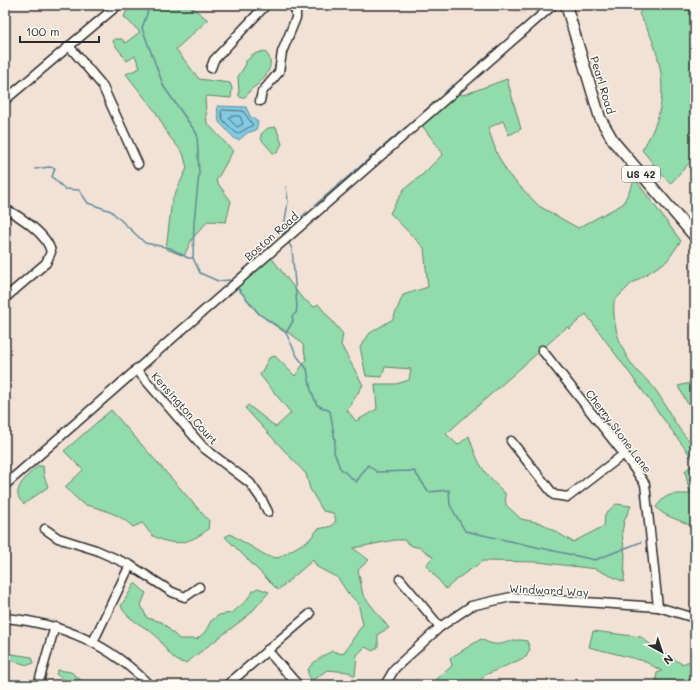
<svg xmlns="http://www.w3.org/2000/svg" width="700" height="690" font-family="Mali,sans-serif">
	<rect width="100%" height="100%" fill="#f2e2d6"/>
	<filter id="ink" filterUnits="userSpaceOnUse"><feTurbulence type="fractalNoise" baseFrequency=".025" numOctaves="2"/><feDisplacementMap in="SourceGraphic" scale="8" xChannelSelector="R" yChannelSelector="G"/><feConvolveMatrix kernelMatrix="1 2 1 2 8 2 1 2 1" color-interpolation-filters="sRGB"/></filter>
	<g filter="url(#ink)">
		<polygon fill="#ead0bf" points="498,5 533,5 523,14 511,11"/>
		<g fill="#92dbab" stroke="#5e836b">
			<polygon points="129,5 189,5 208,20 176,49 199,79 230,83 232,88 231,98 207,96 205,99 207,123 233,151 216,181 231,201 226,222 208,221 192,239 184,256 166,249 172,200 187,168 183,153 169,136 155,111 126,74 140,68 135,56 127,61 113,42 114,39 122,39 125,43 140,32 124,17"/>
			<path d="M644 5H682L695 13V157L670 184 642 150C651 136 659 119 661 102 665 73 655 39 639 14Z"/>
			<path d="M264 51C279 63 264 80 253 88 248 91 249 96 242 98L239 96 238 77 246 64V61L251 57V55Z"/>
			<path d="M507 79 521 129 509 135 503 121 488 128 497 154 508 174 539 206 578 228 623 204 635 179 681 241 667 261 631 284 614 301C612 326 621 353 638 372 644 378 652 384 657 392 669 409 675 428 691 442L695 438V529C684 519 665 519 656 507 667 492 673 494 690 494L685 471 695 462 586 314 569 329 567 327 446 434 458 445 469 436C478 464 483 473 505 493L506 505 521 519 541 523 573 542 604 526 605 514 616 504 631 506 624 521 622 533 625 555 624 582 596 569 538 562 483 561 458 578 446 589 426 565 433 557 421 548 412 546 404 540H395L353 548 369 560 358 570 363 595 389 628 378 634V647L373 651 365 647 357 655 355 676 348 672 327 670 318 677 311 680C310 677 307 674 308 671 308 664 326 654 332 651L343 654 363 624 358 603 347 592 338 578 317 567 313 560 278 590 225 537 230 534 267 556 278 558 309 540 318 529 332 526 336 520 333 513 323 511 310 489 306 474 245 408 248 405 276 427 291 413 260 375 269 358 275 356 295 376 306 360 303 345 295 337 259 314 236 286 271 257 301 297 314 307 318 304 343 334 341 345 363 385 347 410 356 421 377 409 375 384H396L409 380 411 369 385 367 382 377 366 376 360 347 370 333 393 319 403 295 428 287 424 248 390 213 404 189 422 175 443 154 421 124 458 92 463 95Z"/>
			<polygon points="276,127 282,144 277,153 273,153 261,139 261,134 268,128"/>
			<polygon points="695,382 695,417 678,386"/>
			<path d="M111 410 209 521 208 529C194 541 178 547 160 539 158 538 154 537 152 535 148 531 146 527 142 523L133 527C121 515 103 509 86 505 79 503 71 492 65 487L83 470 64 451Z"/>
			<path d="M37 466H43L44 476 48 487 24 504C8 491 27 477 37 466Z"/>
			<path d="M135 583 146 593 141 605 147 618 162 622 179 639H197L205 632 211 621 219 615 232 613 245 602 254 590 258 588 269 592 250 614 186 663C171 663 164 643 154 634 144 626 125 618 121 606Z"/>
			<polygon points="593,631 641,637 656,649 682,664 690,661 695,665 695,685 666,685 656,680 657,673 662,671 644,661 589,647"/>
			<path d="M481 639C504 652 506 636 527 641L530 649 526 657 485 675 477 685H430L452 666 450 658Z"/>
			<polygon points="5,653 32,657 34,663 28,665 12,661 5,667"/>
			<polygon points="58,670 71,672 87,685 71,685 56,674"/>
		</g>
		<polygon fill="#81cae2" stroke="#5f8a99" points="217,106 246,107 250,116 258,122 256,130 247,133 239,140 235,139 219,122"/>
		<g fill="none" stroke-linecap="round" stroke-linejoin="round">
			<g stroke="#4d6b74" stroke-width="1">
				<polygon points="223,110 243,111 253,125 237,134 223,120 221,112"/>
				<polygon points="231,116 240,116 243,124 237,127 229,119"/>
			</g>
			<g stroke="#5f8a99" stroke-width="1.5">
				<polyline points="150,5 142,28 164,87 197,134 199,174 194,222 193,258 200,273 218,281 230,280"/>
				<polyline points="460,80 499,46"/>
				<polyline points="443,94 453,85"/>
				<polyline points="412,122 436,101"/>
				<polyline points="35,169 49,167 55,168 52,177 65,189 79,190 88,203 111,211 145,243 170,248 188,258 193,258"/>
				<polyline points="315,205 406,127"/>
				<polyline points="283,234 288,201 286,187"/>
				<polyline points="283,234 307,212"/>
				<polyline points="236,286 259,314 286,333 297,356 307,369 311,390 317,405 330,411 335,440 334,452 340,468 356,482 368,465 377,472 414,471 429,492 449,490 450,505 465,531 595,560 641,542"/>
				<polyline points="286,333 293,321 292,316 296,313 297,307 292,249 288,241"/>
			</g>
			<g stroke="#2b2b2b" stroke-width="11">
				<g id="minor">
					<polyline points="69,46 102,85 138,164"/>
					<polyline points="211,68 214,60 266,5"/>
					<polyline points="5,100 118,5"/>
					<polyline points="260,101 262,92 279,72 282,52 296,18 296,12 293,5"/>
					<path d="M5 209C20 216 48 235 51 252L46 263 5 298"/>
					<polyline points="542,350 624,454 645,484 658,607"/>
					<polyline points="136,369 204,448 250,483 262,500 268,512"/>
					<polyline points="511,441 554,495 568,497 624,454"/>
					<polyline points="5,485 553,5"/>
					<polyline points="45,529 58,538 96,550 130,565 172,592 185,597 199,587"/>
					<polyline points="400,579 440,627"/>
					<path d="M5 618C61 623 110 644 149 685"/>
					<polyline points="93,642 130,565"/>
					<polyline points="267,650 298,685"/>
					<polyline points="38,685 55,626"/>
					<polyline points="227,685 310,614"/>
					<polyline points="385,685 395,668 440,627 471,606 511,597 658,607 695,618"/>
				</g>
			</g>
			<g stroke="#2b2b2b" stroke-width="13">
				<polyline id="major" points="566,5 600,118 614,142 695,237"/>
			</g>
			<use href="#minor" stroke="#fdfcf7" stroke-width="8"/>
			<use href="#major" stroke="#fdfcf7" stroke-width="10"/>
		</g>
	</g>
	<g text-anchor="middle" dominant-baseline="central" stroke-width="3" stroke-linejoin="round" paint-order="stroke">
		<rect fill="#fdfcf7" stroke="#6a6a68" stroke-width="1" x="622" y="166" width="38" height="16" rx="3"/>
		<g font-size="10" font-weight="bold" fill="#2b2b2b">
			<text x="641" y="174">US 42</text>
		</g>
		<g font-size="11" fill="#2b2b2b" stroke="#fdfcf7">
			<text transform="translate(603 85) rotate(73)">Pearl Road</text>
			<text transform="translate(271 236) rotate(-41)">Boston Road</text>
			<text transform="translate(185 408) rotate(48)">Kensington Court</text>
			<text transform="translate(619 431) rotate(53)">Cherry Stone Lane</text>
			<text transform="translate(549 590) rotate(3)">Windward Way</text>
		</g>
	</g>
	<rect width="700" height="690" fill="none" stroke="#fdfcf7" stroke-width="20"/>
	<rect x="10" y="10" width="680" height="670" fill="none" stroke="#2b2b2b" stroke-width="1.5" filter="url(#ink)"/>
	<g transform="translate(662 652) rotate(140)" stroke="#fdfcf7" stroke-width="3" paint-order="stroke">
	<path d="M0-3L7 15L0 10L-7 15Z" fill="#2b2b2b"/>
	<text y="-6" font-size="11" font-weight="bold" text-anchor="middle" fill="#2b2b2b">N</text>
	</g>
	<path d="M20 36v6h79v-6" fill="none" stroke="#2b2b2b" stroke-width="2"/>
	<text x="26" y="36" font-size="12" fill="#2b2b2b" stroke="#fdfcf7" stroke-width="3" paint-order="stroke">100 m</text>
</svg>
